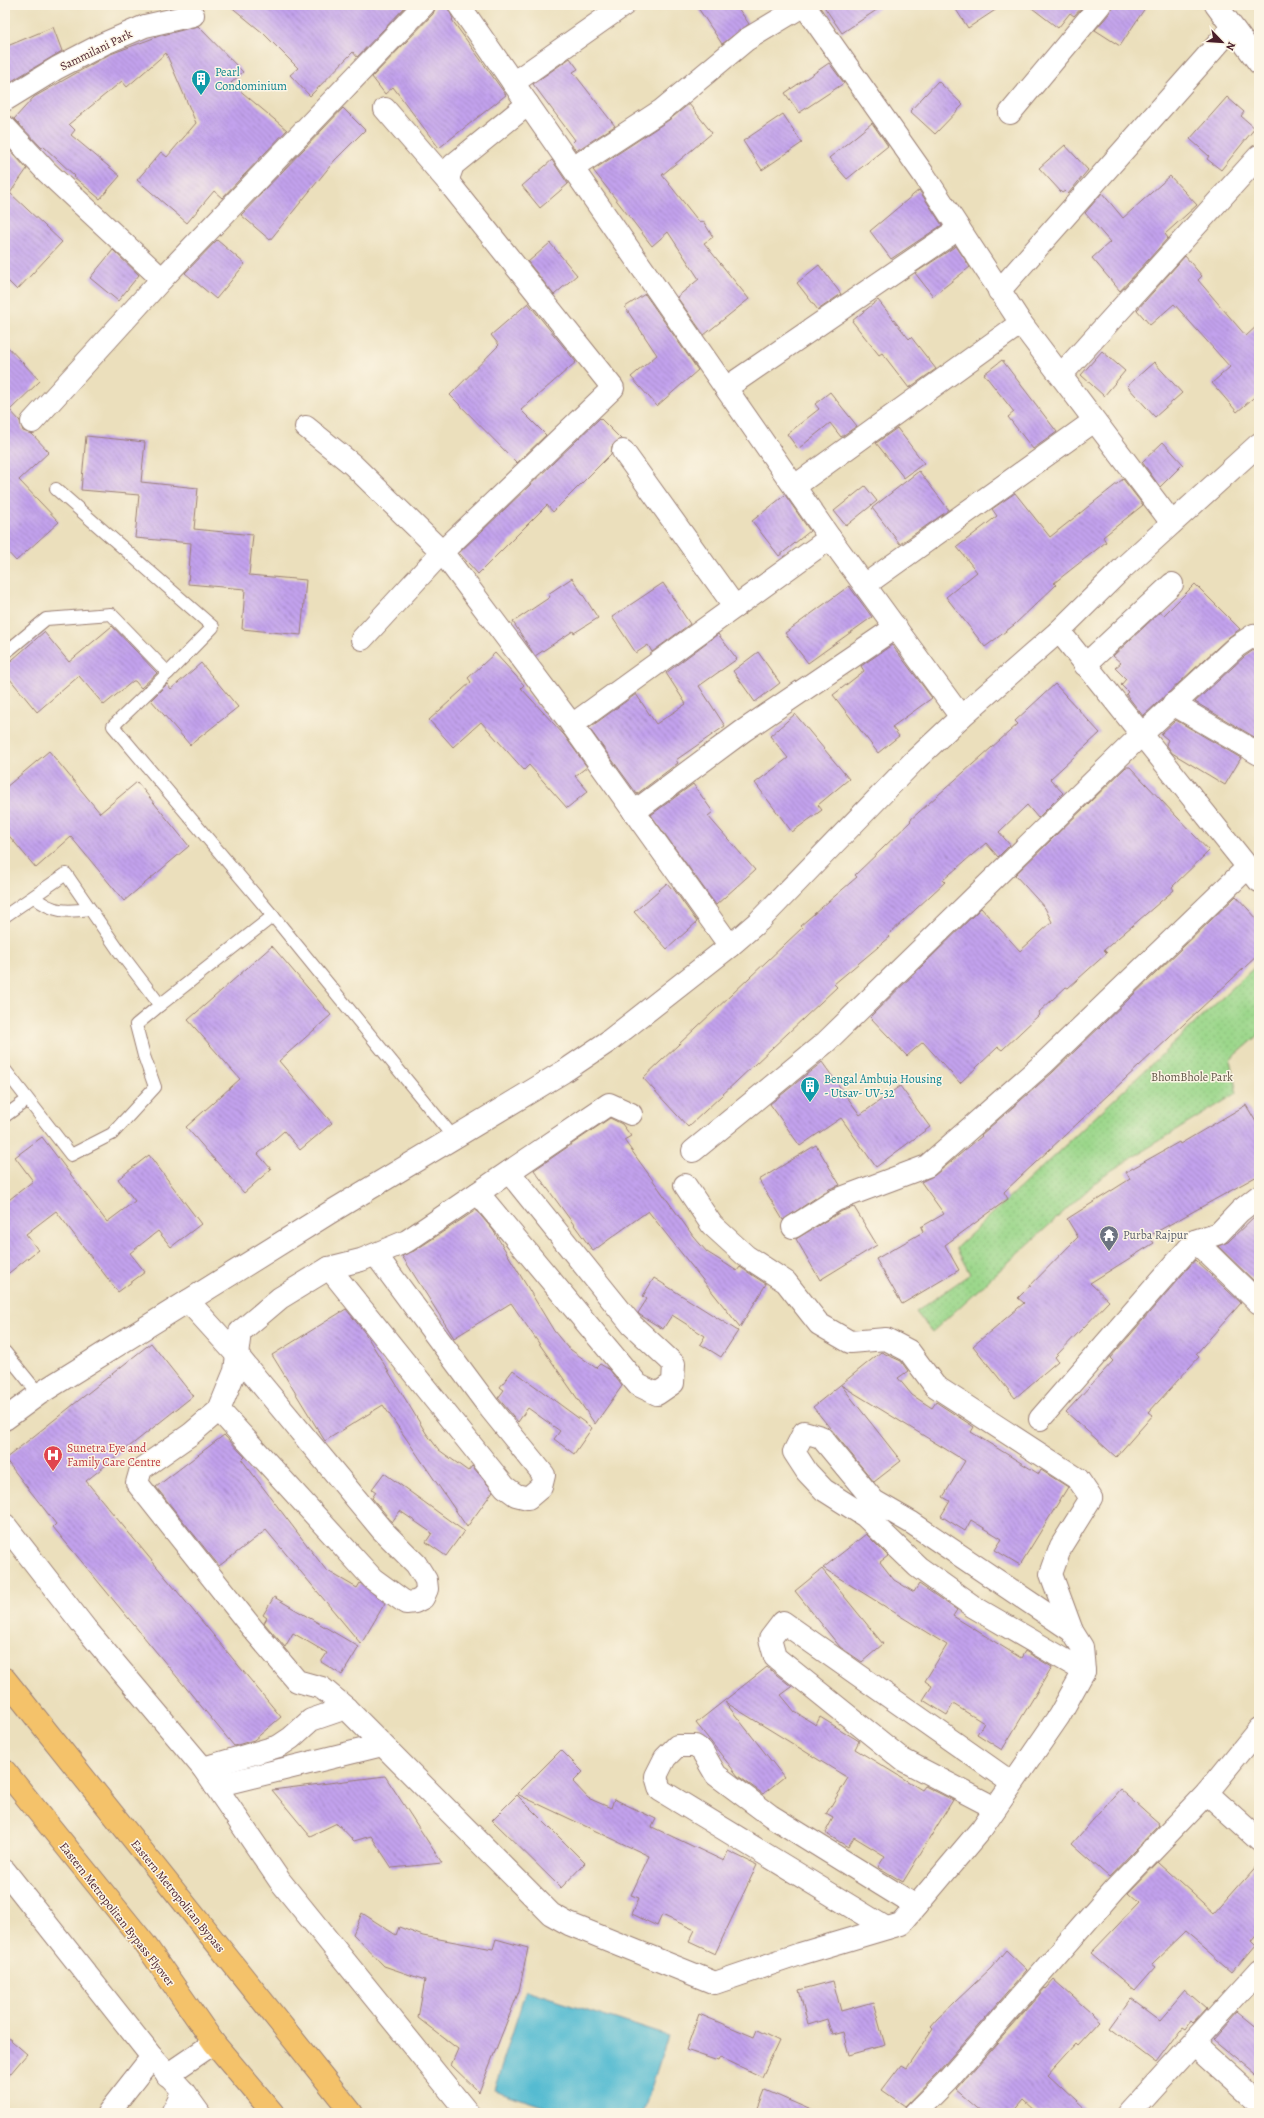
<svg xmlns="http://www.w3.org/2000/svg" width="1264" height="2118" font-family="Alegreya,serif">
	<defs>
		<pattern id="park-dots" width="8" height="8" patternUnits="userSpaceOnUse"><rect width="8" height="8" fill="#9bd78b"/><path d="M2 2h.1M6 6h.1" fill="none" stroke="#87b878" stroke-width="1.8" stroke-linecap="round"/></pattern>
		<pattern id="building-back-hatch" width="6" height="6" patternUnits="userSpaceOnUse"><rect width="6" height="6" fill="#c2a2ed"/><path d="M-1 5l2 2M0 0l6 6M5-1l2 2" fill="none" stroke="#a083c0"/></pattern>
	</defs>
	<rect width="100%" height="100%" fill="#fcf5e5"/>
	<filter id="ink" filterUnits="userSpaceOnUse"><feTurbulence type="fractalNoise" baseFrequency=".025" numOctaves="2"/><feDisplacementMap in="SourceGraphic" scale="8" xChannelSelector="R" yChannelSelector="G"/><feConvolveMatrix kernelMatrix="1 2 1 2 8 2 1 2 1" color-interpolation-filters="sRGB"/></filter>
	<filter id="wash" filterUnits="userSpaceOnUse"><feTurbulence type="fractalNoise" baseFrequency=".012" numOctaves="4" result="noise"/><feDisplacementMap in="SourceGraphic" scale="16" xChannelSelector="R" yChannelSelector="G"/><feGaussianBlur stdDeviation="0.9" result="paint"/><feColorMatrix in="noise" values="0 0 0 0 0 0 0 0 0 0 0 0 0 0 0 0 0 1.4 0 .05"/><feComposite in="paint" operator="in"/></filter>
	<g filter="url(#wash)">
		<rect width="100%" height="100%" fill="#ebdfbc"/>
		<polygon fill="url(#park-dots)" stroke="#727b5b" points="1259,963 1259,1035 1230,1060 1237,1093 1104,1175 932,1332 916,1312 970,1274 956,1248"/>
		<polygon fill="#54bbd1" stroke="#4f6d7e" points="526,1990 668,2036 643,2113 563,2113 494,2090"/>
		<g id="blocks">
			<g fill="url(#building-back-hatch)">
				<polygon points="229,5 407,5 357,57 353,52 310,96 290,75 298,68 263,33"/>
				<polygon points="436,5 447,5 453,19 452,20 506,95 439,148 393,87 385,94 372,77 433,14"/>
				<polygon points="696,5 736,5 749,24 722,44"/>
				<polygon points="823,5 884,5 842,33"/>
				<polygon points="953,5 1003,5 968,28"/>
				<polygon points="1028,5 1084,5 1074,16 1070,13 1058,28"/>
				<polygon points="1112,5 1147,5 1120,46 1095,30 1110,13"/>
				<polygon points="198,26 243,72 231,83 287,130 222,198 214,191 187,223 137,180 161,152 167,157 196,123 166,53 127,87 122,81 69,124 75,130 71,135 120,176 100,199 74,177 75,176 43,146 42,148 14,119 34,97 108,55 159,36"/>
				<polygon points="53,27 62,51 5,85 5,47"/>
				<polygon points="570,58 578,69 573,72 615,126 576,151 571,144 575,140 533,84"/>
				<polygon points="829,63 844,83 799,113 785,93"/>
				<polygon points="938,81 963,105 935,134 910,111"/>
				<polygon points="1227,97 1244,112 1241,116 1255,128 1221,170 1207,159 1209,156 1190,139"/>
				<polygon points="689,104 712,133 662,175 700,223 703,221 713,237 704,243 749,299 704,335 677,297 699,279 668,232 652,246 593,170 669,120"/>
				<polygon points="343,108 365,130 335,160 270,240 241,215"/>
				<polygon points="783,114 802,143 762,170 743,141"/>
				<polygon points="872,123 888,146 847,179 829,158"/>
				<polygon points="5,145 27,169 10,193 62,242 17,290 5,278"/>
				<polygon points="1065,145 1088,170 1068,194 1065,191 1062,193 1039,168"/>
				<polygon points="552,160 568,184 540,208 522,186"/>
				<polygon points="1170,176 1197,205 1165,234 1168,238 1120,291 1092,258 1110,242 1085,213 1102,193 1123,218"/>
				<polygon points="919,190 942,225 891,259 870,231"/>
				<polygon points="217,240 245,264 216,299 185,273"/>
				<polygon points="550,243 577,275 554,295 528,262"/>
				<polygon points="956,246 970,267 933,296 915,273"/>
				<polygon points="113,250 139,275 118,301 90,278"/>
				<polygon points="1185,256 1202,276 1198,280 1246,336 1259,324 1259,393 1237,412 1212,383 1230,367 1174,304 1150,325 1137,310"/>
				<polygon points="819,265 841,294 818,310 797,283"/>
				<polygon points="645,294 698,370 657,406 631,377 657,355 625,307"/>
				<polygon points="878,300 909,339 911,337 936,369 909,388 882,353 879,355 852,321"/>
				<polygon points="528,303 576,362 521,410 546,435 517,463 450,395 499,345 491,335"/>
				<polygon points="5,344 40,381 10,410 20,421 23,431 32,434 49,452 19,480 59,522 16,561 5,549"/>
				<polygon points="1102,351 1125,371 1104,396 1081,375"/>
				<polygon points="1002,360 1057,432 1033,449 1008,417 1014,412 984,374"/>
				<polygon points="1154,362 1182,393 1155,417 1127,386"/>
				<polygon points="830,392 857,426 841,437 830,423 798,449 787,434 819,409 815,404"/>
				<polygon points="600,418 621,439 612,446 611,454 553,512 547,505 478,574 459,553"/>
				<polygon points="897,428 924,463 904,478 876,443"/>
				<polygon points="86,436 145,442 141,482 198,488 194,529 253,535 249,575 306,580 301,635 242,629 245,589 188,584 191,543 135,538 139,495 81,490"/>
				<polygon points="1163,442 1183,464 1160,487 1142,462"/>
				<polygon points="919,471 949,510 900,544 872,508"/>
				<polygon points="1123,479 1143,505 1103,537 1106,542 1054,583 1056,585 1014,625 985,647 946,597 977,572 957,547 997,516 992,509 1015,493 1050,537"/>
				<polygon points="865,486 877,501 846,526 834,511"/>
				<polygon points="785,495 810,531 779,556 752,521"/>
				<polygon points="572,578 598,618 574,633 573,631 535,656 513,622 550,597 548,594"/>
				<polygon points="663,583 690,624 652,652 648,645 636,653 612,617"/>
				<polygon points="1195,584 1240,629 1229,637 1143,716 1126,694 1128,692 1121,685 1126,679 1115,668 1121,663 1113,656 1160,612 1164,615"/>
				<polygon points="849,586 872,617 808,663 785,633"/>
				<polygon points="112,626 157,673 141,688 135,681 133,681 104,705 79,676 37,712 5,673 5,666 44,632 69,662"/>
				<polygon points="718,634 737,659 699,686 725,726 676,760 678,763 637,794 589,728 636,694 656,724 686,704 666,673"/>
				<polygon points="892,645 932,698 892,727 899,736 878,753 833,695 864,671 861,666"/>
				<polygon points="1255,649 1259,650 1259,733 1256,738 1195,702 1245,656"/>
				<polygon points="758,652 780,683 755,702 733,671"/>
				<polygon points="495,653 524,685 521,688 564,735 587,767 575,776 588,791 567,808 529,765 524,770 481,722 453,747 429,720 471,682 468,678"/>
				<polygon points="201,663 238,707 190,745 151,700 167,684 171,689"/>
				<polygon points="1055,684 1100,733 1050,779 1063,793 1038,818 1027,805 999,832 1010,845 998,857 986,843 943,880 945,882 888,935 890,937 834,984 837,987 688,1127 643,1078 802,928 800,926 857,877 855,875 911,821 910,820 1018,724 1015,721"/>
				<polygon points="795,714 849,779 818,805 822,810 792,832 755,783 788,758 770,736"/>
				<polygon points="1176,720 1241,758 1225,785 1172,753 1166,744 1168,740 1161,734"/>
				<polygon points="49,751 100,813 137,782 189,846 124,901 71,837 36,868 5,831 5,788"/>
				<polygon points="1126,767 1130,767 1209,851 1172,887 1174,890 1104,950 1107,953 1068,988 1066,987 1039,1012 1040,1014 1002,1050 998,1047 960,1083 923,1042 907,1056 870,1017 981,908 1020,951 1052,922 1045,908 1015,875"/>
				<polygon points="693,784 713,812 708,816 755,870 716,905 651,815"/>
				<polygon points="667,883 672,889 673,888 697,922 667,949 634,912"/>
				<polygon points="1236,896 1259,921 1259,954 1004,1192 1008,1199 945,1245 959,1270 902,1304 876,1259 923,1232 921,1227 944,1214 921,1182 935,1175 982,1136 981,1135 1052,1073"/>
				<polygon points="272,946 331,1015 279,1061 332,1123 300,1150 284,1131 258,1154 271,1169 244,1193 186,1127 240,1079 188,1020"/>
				<polygon points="822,1062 860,1115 900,1086 930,1127 876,1167 841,1118 800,1146 770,1104"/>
				<polygon points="1246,1105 1259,1127 1259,1175 1149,1236 1154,1243 1090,1283 1109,1301 1055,1357 1058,1361 1015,1398 973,1346 1024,1303 1018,1298 1078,1237 1067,1219 1130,1179 1126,1172 1179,1142 1180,1144"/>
				<polygon points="610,1118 622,1124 631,1136 624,1140 693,1236 707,1252 737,1271 740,1267 766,1284 740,1327 648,1211 593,1251 534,1170"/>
				<polygon points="42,1137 107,1222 135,1201 118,1179 149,1155 201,1224 171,1247 158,1231 130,1253 145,1272 118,1292 56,1211 26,1234 38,1250 5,1276 5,1203 33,1181 15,1157"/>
				<polygon points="816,1145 840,1185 829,1189 783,1220 759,1180"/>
				<polygon points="854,1207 877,1245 820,1280 796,1239 842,1211"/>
				<polygon points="476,1210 493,1230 554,1331 567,1347 596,1368 600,1364 610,1370 622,1386 595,1424 511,1303 454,1338 402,1256 414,1251"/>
				<polygon points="1259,1212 1259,1283 1258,1285 1218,1246 1228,1242"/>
				<polygon points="1195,1260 1241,1303 1196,1354 1199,1357 1149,1412 1153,1415 1116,1457 1066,1412 1113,1361 1110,1358"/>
				<polygon points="654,1278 738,1331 721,1357 700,1344 705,1336 672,1315 663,1329 640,1315 638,1313 647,1299 643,1296"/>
				<polygon points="346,1309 365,1333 426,1433 439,1450 468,1471 472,1466 473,1467 493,1491 467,1527 383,1405 325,1441 272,1355"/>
				<polygon points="151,1343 193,1396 86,1481 281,1717 254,1740 234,1746 53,1527 56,1524 5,1459"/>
				<polygon points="881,1352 901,1361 908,1371 898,1378 912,1395 932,1408 936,1402 974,1427 971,1432 1039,1474 1041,1470 1068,1487 1020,1565 995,1550 1002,1539 971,1520 965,1531 941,1516 950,1501 943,1497 965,1461 841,1385 901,1461 874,1482 813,1407"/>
				<polygon points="513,1370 592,1428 574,1454 554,1439 560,1431 528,1408 518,1422 498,1398 504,1390 500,1387"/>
				<polygon points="224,1435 245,1457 242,1460 326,1570 357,1588 360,1583 385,1603 361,1644 266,1530 219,1566 156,1487"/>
				<polygon points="384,1473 464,1531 446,1556 426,1542 432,1533 400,1511 392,1522 372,1498 376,1492 372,1489"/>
				<polygon points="866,1534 888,1556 880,1562 894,1580 914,1592 919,1584 957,1610 953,1616 1021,1658 1025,1651 1052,1667 1002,1750 977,1734 984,1723 953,1704 947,1715 923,1700 932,1686 925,1681 947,1645 823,1568"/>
				<polygon points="822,1569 883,1644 862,1662 840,1647 795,1591"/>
				<polygon points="274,1597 359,1647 342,1675 321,1662 327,1653 293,1633 285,1647 264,1623 267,1618 263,1615"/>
				<polygon points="767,1667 792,1687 781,1695 795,1712 816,1725 820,1717 859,1741 855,1749 922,1790 925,1786 953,1800 903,1882 878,1867 885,1856 854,1837 848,1847 825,1833 833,1818 826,1814 848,1778 725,1702 784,1777 763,1794 738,1776 696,1723"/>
				<polygon points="561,1750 583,1772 573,1782 588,1798 611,1808 614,1799 656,1819 652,1827 724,1861 728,1851 757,1865 715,1954 689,1942 695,1930 662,1915 657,1926 632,1914 639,1898 631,1895 649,1856 517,1794"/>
				<polygon points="385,1776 442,1863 392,1868 371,1836 354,1841 337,1823 310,1836 272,1790"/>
				<polygon points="1120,1789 1160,1824 1109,1877 1072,1844"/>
				<polygon points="517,1795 585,1863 561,1888 492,1820"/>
				<polygon points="1158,1862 1214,1913 1259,1862 1259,1931 1251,1941 1255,1945 1232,1972 1185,1932 1152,1964 1156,1967 1135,1991 1091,1953 1139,1903 1128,1893"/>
				<polygon points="362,1913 396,1935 399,1927 423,1936 493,1949 496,1939 528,1948 519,1991 479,2092 451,2065 458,2049 418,2018 425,1980 384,1966 353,1934"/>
				<polygon points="1006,1950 1027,1970 938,2072 905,2106 882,2090 901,2065 906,2068 933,2028 931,2026 937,2019 991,1968"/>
				<polygon points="1054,1980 1100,2021 1078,2045 1076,2043 1048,2074 1090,2113 1037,2113 1023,2100 1012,2113 983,2113 956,2090 1045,1988 1046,1989"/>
				<polygon points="833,1981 841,2011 873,2002 885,2045 849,2055 843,2032 832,2035 827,2019 808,2025 799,1990"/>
				<polygon points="1185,1990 1207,2009 1193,2024 1191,2022 1186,2029 1183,2027 1156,2063 1110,2028 1132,1998 1160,2019"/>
				<polygon points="1237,2013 1259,2031 1259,2078 1213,2040"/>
				<polygon points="699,2014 754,2037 757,2030 779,2041 762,2077 720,2057 718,2061 686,2050"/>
				<polygon points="5,2035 27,2054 5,2080"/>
				<polygon points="765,2090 818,2113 756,2113"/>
			</g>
		</g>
	</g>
	<g filter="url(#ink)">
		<use href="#blocks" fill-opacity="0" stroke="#9a7f74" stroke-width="1"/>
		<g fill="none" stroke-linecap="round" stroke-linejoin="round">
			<g stroke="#9a7f74" stroke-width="14">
				<g id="service">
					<polyline points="56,489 213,627 168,673"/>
					<polyline points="5,653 46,619 111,614 168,673 113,726 273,916 454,1138"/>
					<path d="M34 897C53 913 67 912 90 909"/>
					<polyline points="5,916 66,874 119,951 160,1005 136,1025 144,1056 155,1087 112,1134 71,1155 5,1070"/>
					<polyline points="160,1005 273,916"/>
					<polyline points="5,1116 27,1100"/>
					<polyline points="5,1352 39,1394"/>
				</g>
			</g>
			<g stroke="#9a7f74" stroke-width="24">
				<g id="minor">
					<polyline points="459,5 830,538 961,717"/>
					<polyline points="804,5 924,175 1021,323 1172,523"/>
					<polyline points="1216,5 1259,63"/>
					<polyline points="513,83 624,5"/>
					<polyline points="5,100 57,68 103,44 145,26 193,15"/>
					<polyline points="528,104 453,165 449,176 449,183 613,388 442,552 572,725 730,946"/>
					<polyline points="385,109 449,183"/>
					<polyline points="1010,113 1100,5"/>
					<polyline points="5,127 47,172 162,279 424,5"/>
					<polyline points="573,168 662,110 746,40 804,5"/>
					<polyline points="999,291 1232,28"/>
					<polyline points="1061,375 1259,156"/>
					<polyline points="726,388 958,229"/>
					<polyline points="32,422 162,279"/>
					<polyline points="306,427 353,465 442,552 362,639"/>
					<polyline points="623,451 735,607"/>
					<polyline points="795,486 1021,323"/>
					<polyline points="865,585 1094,421"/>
					<polyline points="1059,631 1259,881"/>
					<polyline points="1085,665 1172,584"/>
					<polyline points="1173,704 1259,754"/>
					<polyline points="572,725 830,538"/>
					<polyline points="634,812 743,731 896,627"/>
					<polyline points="631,1114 609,1104 407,1241 361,1260 329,1268 280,1298 240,1332 235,1371 219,1410 191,1434 141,1469 137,1483 252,1628 297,1681 322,1688 346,1708 551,1914 569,1924 715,1983 800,1954 901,1924 982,1828 1059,1716 1084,1671 1082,1647 1072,1631 1051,1574 1061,1546 1091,1498 1078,1479 935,1386 909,1351 886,1339 850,1342 819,1324 786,1282 746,1256 712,1225 685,1185"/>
					<polyline points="693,1151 826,1042 1142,734 1237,646 1254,635 1259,638"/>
					<polyline points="478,1193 638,1385 657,1394 673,1383 674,1364 632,1325 509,1172"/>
					<polyline points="793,1227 836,1200 927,1166 1043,1064 1247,868"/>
					<polyline points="1195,1241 1259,1303"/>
					<polyline points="329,1268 505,1487 516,1495 528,1498 541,1487 544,1475 489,1407 376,1255"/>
					<polyline points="188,1301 237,1355 382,1530 416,1564 426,1580 427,1589 423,1598 415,1602 406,1603 373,1579 219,1410"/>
					<polyline points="5,1419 39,1394 329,1213 563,1072 609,1041 730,946 759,921 913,762 961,717 1059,631 1124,567 1259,444"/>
					<polyline points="1040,1419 1195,1241 1219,1233 1240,1211 1259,1196"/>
					<polyline points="5,1525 86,1629 203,1768 280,1881 468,2113"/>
					<polyline points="1072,1631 912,1523 874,1501 821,1437 804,1432 794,1452 807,1472 824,1490 865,1516 918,1567 974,1607 1084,1671"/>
					<polyline points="203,1768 279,1746 291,1738 311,1720 346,1708"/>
					<polyline points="215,1786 382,1745"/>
					<polyline points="1207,1793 1259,1840"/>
					<polyline points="995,1808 903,1760 775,1657 770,1639 783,1622 1012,1783"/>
					<polyline points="5,1871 152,2057 183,2091 199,2113"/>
					<polyline points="886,1928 660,1790 656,1776 665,1758 677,1746 695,1746 702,1751 716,1775 771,1816 916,1906"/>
					<polyline points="1194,2044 1259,2103"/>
					<polyline points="167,2075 214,2043"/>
					<polyline points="108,2113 152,2057"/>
					<polyline points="172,2113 183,2091"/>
					<polyline points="915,2113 947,2081 1114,1890 1207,1793 1259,1729"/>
					<polyline points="1129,2113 1259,1970"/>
				</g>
			</g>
			<g stroke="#9a7f74" stroke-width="24">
				<g id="primary">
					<polyline points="5,1679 352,2113"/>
					<polyline points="5,1771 145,1944 214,2043 273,2113"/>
				</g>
			</g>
			<use href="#service" stroke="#fff" stroke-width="12"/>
			<use href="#minor" stroke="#fff" stroke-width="22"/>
			<use href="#primary" stroke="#f4c26a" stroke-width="22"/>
		</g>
	</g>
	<defs>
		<g id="building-pin" transform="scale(1)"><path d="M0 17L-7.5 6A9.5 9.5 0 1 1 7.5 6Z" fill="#0f9aa8" stroke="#fcf5e5"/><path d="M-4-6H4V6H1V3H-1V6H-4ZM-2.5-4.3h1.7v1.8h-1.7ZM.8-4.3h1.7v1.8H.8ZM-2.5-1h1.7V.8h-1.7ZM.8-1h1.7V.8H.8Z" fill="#fff"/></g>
		<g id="temple-pin" transform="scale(1)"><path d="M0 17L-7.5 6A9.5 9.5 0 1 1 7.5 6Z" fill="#6b7280" stroke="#fcf5e5"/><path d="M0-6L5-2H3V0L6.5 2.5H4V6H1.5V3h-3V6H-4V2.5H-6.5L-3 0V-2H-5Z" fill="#fff"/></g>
		<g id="hospital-pin" transform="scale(1)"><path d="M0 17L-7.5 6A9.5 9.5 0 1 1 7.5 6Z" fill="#e0444e" stroke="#fcf5e5"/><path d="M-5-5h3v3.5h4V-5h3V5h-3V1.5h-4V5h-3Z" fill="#fff"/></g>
	</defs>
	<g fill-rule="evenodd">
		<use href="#building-pin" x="201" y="79"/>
		<use href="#building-pin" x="810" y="1086"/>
		<use href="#temple-pin" x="1109" y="1235"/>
		<use href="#hospital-pin" x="53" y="1455"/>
	</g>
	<g text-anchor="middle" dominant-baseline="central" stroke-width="3" stroke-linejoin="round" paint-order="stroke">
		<g font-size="12" fill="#4a1f2b" stroke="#fcf5e5">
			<text transform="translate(96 50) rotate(-26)">Sammilani Park</text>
			<text transform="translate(178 1896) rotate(51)">Eastern Metropolitan Bypass</text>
			<text transform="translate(117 1914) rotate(52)">Eastern Metropolitan Bypass Flyover</text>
		</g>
		<g font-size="12" fill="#0d838f" stroke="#fcf5e5" text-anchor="start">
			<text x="215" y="72">Pearl<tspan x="215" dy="14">Condominium</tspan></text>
			<text x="824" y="1079">Bengal Ambuja Housing<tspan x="824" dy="14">- Utsav- UV-32</tspan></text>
		</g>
		<g font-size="12" fill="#625648" stroke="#fcf5e5">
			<text x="1192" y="1077">BhomBhole Park</text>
		</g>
		<g font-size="12" fill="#5b616d" stroke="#fcf5e5" text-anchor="start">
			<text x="1123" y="1235">Purba Rajpur</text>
		</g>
		<g font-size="12" fill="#be3a42" stroke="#fcf5e5" text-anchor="start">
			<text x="67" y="1448">Sunetra Eye and<tspan x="67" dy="14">Family Care Centre</tspan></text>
		</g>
	</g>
	<rect width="1264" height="2118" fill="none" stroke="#fcf5e5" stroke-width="20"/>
	<g transform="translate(1222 42) rotate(115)" stroke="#fcf5e5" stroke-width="3" paint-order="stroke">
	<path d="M0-3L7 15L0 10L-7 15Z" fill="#4a1f2b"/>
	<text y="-6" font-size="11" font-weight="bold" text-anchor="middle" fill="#4a1f2b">N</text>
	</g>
</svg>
